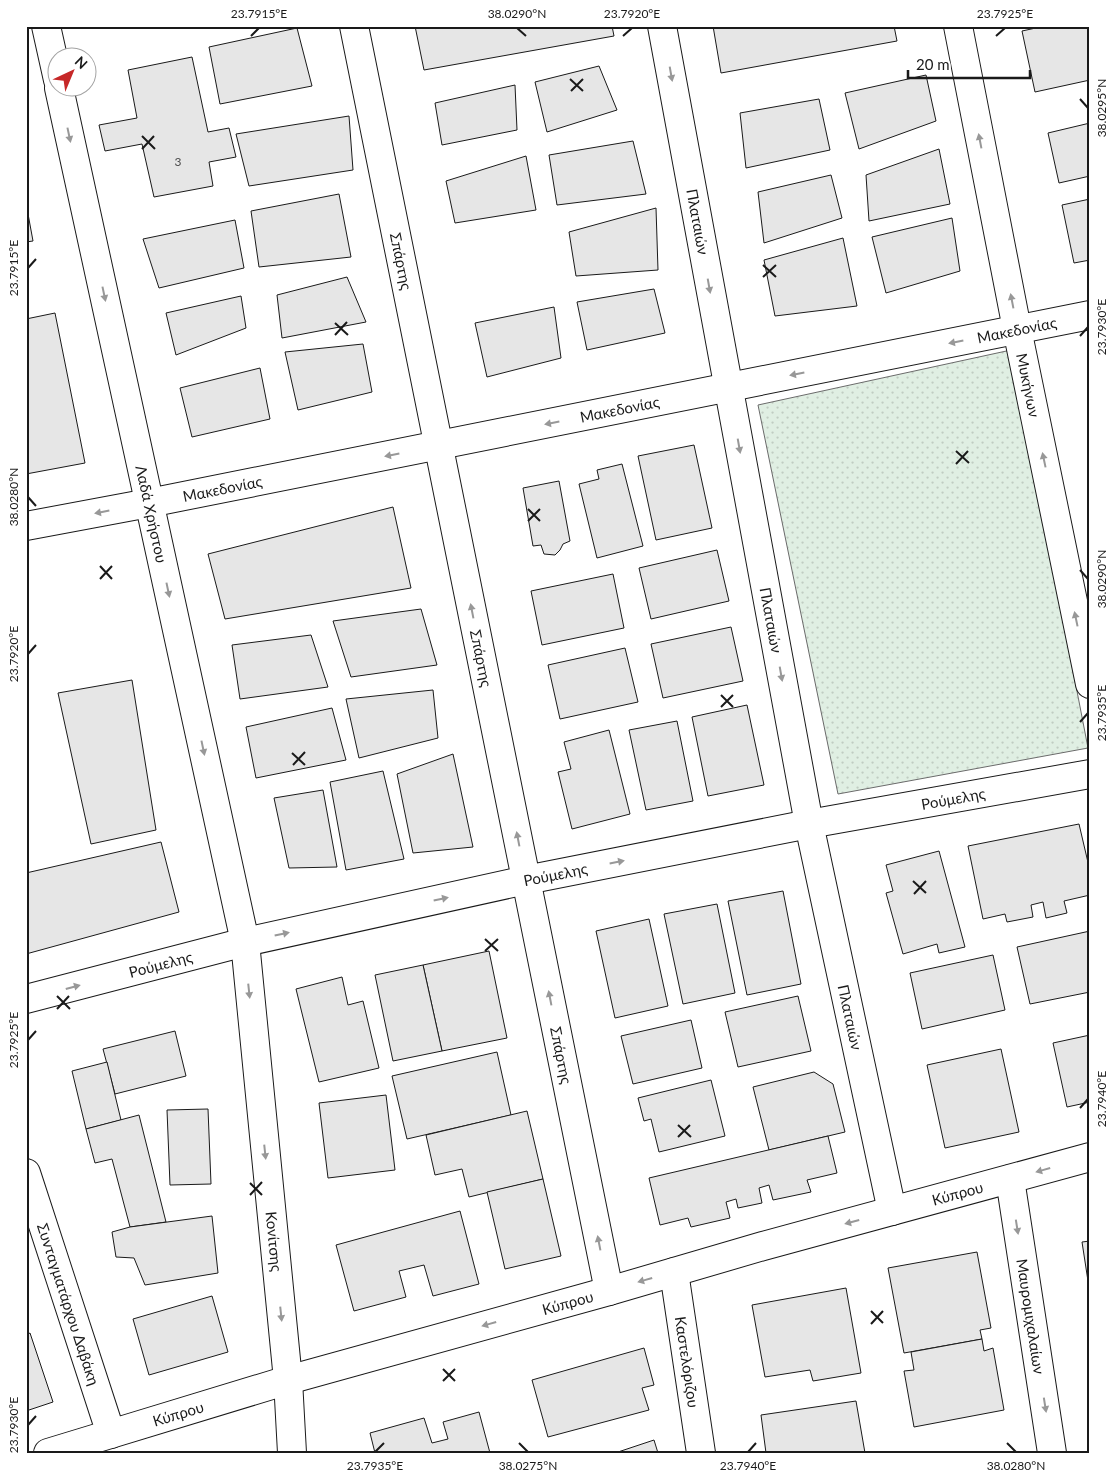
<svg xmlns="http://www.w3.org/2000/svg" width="1116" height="1479" font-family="Lato,sans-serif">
	<defs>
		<pattern id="park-dots" width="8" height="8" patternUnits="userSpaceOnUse" patternTransform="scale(1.25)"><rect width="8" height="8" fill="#e0efe3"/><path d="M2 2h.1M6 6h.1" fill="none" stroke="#c0ccc2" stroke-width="1.8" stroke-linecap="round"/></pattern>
	</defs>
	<rect width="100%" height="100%" fill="#fff"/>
	<polygon fill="url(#park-dots)" stroke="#6a6a6a" points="1011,350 1088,748 838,794 758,405"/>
	<g fill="#e6e6e6" stroke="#1a1a1a">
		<polygon points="415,26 612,26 614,36 424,70"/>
		<polygon points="713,26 894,26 897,41 721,73"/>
		<polygon points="1045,26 1090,26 1090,80 1035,92 1022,31"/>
		<polygon points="297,28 312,86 220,104 209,47"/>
		<polygon points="192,57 208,132 229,128 236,157 209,162 213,186 154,197 142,144 105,151 99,125 137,118 128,70"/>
		<polygon points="599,66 617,110 547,132 535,82"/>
		<polygon points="926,75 936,121 859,149 845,93"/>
		<polygon points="515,85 517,130 442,145 435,103"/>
		<polygon points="819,99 830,150 746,168 740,113"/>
		<polygon points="349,116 353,170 249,186 236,134"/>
		<polygon points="1090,123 1090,176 1059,183 1048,133"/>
		<polygon points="633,141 646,194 557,205 549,155"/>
		<polygon points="939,149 950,204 869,221 866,175"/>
		<polygon points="526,156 536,210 455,223 446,181"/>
		<polygon points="831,175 842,218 764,243 758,192"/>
		<polygon points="339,194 351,257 259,267 251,211"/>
		<polygon points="1090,199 1090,260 1074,263 1062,205"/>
		<polygon points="26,203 33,241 26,242"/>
		<polygon points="656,208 658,270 576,276 569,232"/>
		<polygon points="952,218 960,271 886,293 872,237"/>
		<polygon points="235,220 244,268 159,288 143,239"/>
		<polygon points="843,238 857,306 775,316 764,260"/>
		<polygon points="347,277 366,322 282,338 277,295"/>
		<polygon points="654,289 665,333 587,350 577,302"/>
		<polygon points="241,296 246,328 176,355 166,313"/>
		<polygon points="554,307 561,358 487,377 475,323"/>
		<polygon points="55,313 85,463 26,474 26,319"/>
		<polygon points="363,344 372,392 298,410 285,352"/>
		<polygon points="260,368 270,419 192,437 180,388"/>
		<polygon points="694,445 712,528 656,540 638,456"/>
		<polygon points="622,464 643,546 597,558 579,484 599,479 597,470"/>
		<polygon points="559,481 570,541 563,544 560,550 555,555 544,554 541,545 533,546 523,488"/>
		<polygon points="393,507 411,588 225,619 208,554"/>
		<polygon points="717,550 729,601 651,619 639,568"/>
		<polygon points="613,574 624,628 542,645 531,591"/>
		<polygon points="421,609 437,665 351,677 333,621"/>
		<polygon points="731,627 743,681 663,698 651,644"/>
		<polygon points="311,635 328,687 240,699 232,645"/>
		<polygon points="625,648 638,702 560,719 548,665"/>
		<polygon points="132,680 156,830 91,844 58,693"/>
		<polygon points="433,690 438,738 359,758 346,699"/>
		<polygon points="747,705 764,785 708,796 692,717"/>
		<polygon points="332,708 346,760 256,778 246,727"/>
		<polygon points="677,721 693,801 646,810 629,730"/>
		<polygon points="609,730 630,814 572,829 558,772 571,769 564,742"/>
		<polygon points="453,754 473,847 413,853 397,774"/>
		<polygon points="383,771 404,859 346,870 330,782"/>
		<polygon points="323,790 337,867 289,868 274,798"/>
		<polygon points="1079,824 1090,871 1090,895 1064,901 1067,913 1046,918 1043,902 1031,905 1033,917 1007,922 1005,914 983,919 968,846"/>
		<polygon points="161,842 179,912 26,954 26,873"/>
		<polygon points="939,851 965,947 939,953 937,944 903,954 886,893 893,891 886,865"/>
		<polygon points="783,891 801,984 747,995 728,901"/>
		<polygon points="717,904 735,993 683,1004 664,914"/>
		<polygon points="649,919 668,1006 615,1018 596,931"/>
		<polygon points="1090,931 1090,992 1030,1004 1017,947"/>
		<polygon points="489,951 507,1038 442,1051 423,965"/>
		<polygon points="993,955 1005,1010 922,1029 910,973"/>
		<polygon points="423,965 442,1051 393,1061 375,975"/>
		<polygon points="342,977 348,1005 363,1001 379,1068 319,1082 296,989"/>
		<polygon points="798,996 811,1051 738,1067 725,1012"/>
		<polygon points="691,1020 702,1068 633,1084 621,1036"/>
		<polygon points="175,1031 186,1076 115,1094 103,1049"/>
		<polygon points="1090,1035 1090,1102 1067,1107 1053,1043"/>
		<polygon points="1001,1049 1019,1132 945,1148 927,1065"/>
		<polygon points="497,1052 511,1115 407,1139 392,1076"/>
		<polygon points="107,1062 121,1120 86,1129 72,1071"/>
		<polygon points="814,1072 833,1084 845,1132 769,1150 753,1087"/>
		<polygon points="711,1080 725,1136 659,1152 651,1119 644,1121 638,1098"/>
		<polygon points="386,1095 395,1170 328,1178 319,1103"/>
		<polygon points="208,1109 211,1184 170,1185 167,1110"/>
		<polygon points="527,1111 543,1179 469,1197 462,1169 435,1175 426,1135"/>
		<polygon points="139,1115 166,1222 130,1227 112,1159 95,1163 86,1129"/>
		<polygon points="828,1136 837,1173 807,1180 811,1192 773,1200 769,1185 759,1188 762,1203 738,1208 736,1199 726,1202 730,1218 691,1227 688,1218 660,1225 649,1178"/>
		<polygon points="543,1179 561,1256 505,1269 487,1192"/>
		<polygon points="460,1211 479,1284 433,1296 424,1265 399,1271 406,1297 354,1311 336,1245"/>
		<polygon points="212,1216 218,1273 145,1285 134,1258 116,1257 112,1232 130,1227"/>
		<polygon points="1090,1241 1090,1294 1082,1242"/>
		<polygon points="977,1252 991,1328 980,1330 982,1339 904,1353 888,1268"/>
		<polygon points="846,1288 861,1373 813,1381 810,1370 765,1377 752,1305"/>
		<polygon points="212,1296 228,1352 149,1375 133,1319"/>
		<polygon points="30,1333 53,1402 26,1411 26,1335"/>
		<polygon points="982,1339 984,1351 993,1348 1004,1410 914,1427 904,1371 914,1370 911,1352"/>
		<polygon points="644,1348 654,1385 642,1388 649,1410 548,1437 532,1380"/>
		<polygon points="856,1401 865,1453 766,1453 761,1415"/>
		<polygon points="479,1412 490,1453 375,1453 370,1433 424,1418 432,1443 448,1439 443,1422"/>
		<polygon points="654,1440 658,1453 615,1453"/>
	</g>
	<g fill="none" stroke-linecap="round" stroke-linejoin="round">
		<g stroke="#1a1a1a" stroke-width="30">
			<g id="street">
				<polyline points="46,26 58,80"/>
				<path id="s1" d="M354 26 609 1291"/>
				<path id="s2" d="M662 26 809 824 892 1211"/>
				<path id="s3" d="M958 26 1017 329 1090 684"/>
				<path id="s4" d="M59 88 245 942 288 1380 292 1453"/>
				<path id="s5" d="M26 526 149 503 1090 315"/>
				<path id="s6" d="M26 999 245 942 526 880 809 824 1090 774"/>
				<path id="s7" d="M26 1173 111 1434"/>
				<path id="s8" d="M1010 1179 1052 1453"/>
				<path id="s9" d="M674 1272 701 1453"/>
				<path id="s10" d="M48 1453 288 1380 609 1291 763 1246 1090 1157"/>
			</g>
		</g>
		<use href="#street" stroke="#fff" stroke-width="28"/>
	</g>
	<defs><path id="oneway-solid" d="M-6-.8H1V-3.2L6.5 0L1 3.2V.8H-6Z" transform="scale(1.25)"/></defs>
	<g fill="#989898">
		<use href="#oneway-solid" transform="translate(671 74) rotate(80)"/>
		<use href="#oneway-solid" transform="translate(69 135) rotate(78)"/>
		<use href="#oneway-solid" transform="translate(980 141) rotate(-101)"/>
		<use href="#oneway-solid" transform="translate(709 286) rotate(80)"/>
		<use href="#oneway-solid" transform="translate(104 294) rotate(78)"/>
		<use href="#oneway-solid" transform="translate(1012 301) rotate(-101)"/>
		<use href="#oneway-solid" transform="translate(956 342) rotate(169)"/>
		<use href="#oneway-solid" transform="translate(797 374) rotate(169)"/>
		<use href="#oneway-solid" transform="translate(552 423) rotate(169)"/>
		<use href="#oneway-solid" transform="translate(739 446) rotate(80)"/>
		<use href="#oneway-solid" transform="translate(392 455) rotate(169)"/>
		<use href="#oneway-solid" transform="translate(1044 460) rotate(-102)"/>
		<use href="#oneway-solid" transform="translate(102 512) rotate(169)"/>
		<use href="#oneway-solid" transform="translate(168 590) rotate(78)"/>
		<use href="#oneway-solid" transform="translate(472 611) rotate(-101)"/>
		<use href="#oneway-solid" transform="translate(1076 619) rotate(-102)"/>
		<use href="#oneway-solid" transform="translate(781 674) rotate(80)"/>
		<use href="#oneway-solid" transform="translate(203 748) rotate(78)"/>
		<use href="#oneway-solid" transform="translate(518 839) rotate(-101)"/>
		<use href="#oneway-solid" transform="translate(617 862) rotate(-11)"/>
		<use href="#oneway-solid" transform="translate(441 899) rotate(-12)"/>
		<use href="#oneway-solid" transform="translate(282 934) rotate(-12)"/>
		<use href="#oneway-solid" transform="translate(73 987) rotate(-15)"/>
		<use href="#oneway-solid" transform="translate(249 991) rotate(84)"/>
		<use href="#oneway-solid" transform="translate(550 998) rotate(-101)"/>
		<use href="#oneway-solid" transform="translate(265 1152) rotate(84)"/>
		<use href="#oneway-solid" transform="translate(1043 1170) rotate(164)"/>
		<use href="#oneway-solid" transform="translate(852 1222) rotate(165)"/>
		<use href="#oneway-solid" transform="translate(1017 1227) rotate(81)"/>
		<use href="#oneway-solid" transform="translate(599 1243) rotate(-101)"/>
		<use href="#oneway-solid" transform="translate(645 1280) rotate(164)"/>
		<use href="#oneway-solid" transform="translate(281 1314) rotate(84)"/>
		<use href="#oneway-solid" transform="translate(489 1324) rotate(164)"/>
		<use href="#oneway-solid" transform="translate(1045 1405) rotate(81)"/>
	</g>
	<path fill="none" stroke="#1a1a1a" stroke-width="2" d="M517 28 526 36M251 36 259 28M623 36 632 28M996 36 1005 28M570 79 583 91M571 91 583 79M1080 99 1088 108M142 136 155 149M142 149 154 136M763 265 776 277M28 268 36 259M763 277 776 265M335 323 348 335M335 335 347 322M1080 336 1088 327M956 451 969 463M956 464 968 451M28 497 36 506M528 509 540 521M528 521 540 509M100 566 112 579M1080 570 1088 579M100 579 112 566M28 654 36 645M721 695 733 707M721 707 733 695M1080 722 1088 713M292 753 305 765M293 765 305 752M913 881 926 893M914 894 926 881M485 939 498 951M485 951 498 939M57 996 70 1009M57 1009 69 996M28 1040 36 1031M1080 1108 1088 1099M678 1125 691 1137M678 1137 690 1125M250 1183 262 1195M250 1195 262 1182M871 1311 883 1323M871 1324 883 1311M443 1369 455 1381M443 1381 455 1369M28 1425 36 1416M519 1443 528 1452M1007 1443 1016 1452M375 1452 384 1443M748 1452 756 1443"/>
	<g text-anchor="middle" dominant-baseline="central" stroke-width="4" stroke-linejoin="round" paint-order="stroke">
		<g font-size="12" fill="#4d4d4d">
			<text x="178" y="161">3</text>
		</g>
		<g font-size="15" fill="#1a1a1a" stroke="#fff">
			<text stroke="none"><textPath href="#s2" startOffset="199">Πλαταιών</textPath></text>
			<text stroke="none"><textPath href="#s1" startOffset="240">Σπάρτης</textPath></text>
			<text stroke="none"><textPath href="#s5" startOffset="1010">Μακεδονίας</textPath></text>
			<text stroke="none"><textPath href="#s3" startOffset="366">Μυκήνων</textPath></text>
			<text stroke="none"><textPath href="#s5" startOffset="605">Μακεδονίας</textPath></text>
			<text stroke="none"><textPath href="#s5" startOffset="200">Μακεδονίας</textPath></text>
			<text stroke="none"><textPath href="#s4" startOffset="436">Λαδά Χρήστου</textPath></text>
			<text stroke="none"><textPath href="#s2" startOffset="604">Πλαταιών</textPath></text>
			<text stroke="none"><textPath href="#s1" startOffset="645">Σπάρτης</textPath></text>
			<text stroke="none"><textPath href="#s6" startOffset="949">Ρούμελης</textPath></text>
			<text stroke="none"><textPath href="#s6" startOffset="544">Ρούμελης</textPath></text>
			<text stroke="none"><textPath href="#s6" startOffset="139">Ρούμελης</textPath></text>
			<text stroke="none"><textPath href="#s2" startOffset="1009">Πλαταιών</textPath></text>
			<text stroke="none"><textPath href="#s1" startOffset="1050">Σπάρτης</textPath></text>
			<text stroke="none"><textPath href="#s10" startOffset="946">Κύπρου</textPath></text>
			<text stroke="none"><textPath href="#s4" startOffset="1175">Κονίτσης</textPath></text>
			<text stroke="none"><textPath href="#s10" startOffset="541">Κύπρου</textPath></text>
			<text stroke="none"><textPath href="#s7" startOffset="138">Συνταγματάρχου Δαβάκη</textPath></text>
			<text stroke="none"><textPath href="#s8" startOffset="139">Μαυρομιχαλαίων</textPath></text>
			<text stroke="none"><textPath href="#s9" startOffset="91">Καστελόριζου</textPath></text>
			<text stroke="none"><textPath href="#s10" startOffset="136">Κύπρου</textPath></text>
		</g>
	</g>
	<rect width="1116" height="1479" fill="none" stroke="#ffffff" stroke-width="55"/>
	<g transform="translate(72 72) rotate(44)"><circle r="24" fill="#ffffff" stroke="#a3a3a3"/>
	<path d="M0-4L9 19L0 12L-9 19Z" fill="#c62828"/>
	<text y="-8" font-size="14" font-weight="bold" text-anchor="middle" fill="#1a1a1a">N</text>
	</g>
	<path d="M908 70v8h122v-8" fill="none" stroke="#1a1a1a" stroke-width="2.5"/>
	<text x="916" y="70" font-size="15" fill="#1a1a1a" stroke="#ffffff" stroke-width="4" paint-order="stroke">20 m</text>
	<rect x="28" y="28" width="1060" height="1424" fill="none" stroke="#1a1a1a" stroke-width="2"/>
	<g font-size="12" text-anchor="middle" fill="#1a1a1a">
		<text x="259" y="18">23.7915°E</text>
		<text x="517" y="18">38.0290°N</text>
		<text x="632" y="18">23.7920°E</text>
		<text x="1005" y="18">23.7925°E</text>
		<text transform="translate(1102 108) rotate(-90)" y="4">38.0295°N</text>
		<text transform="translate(14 268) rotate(-90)" y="4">23.7915°E</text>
		<text transform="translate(1102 327) rotate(-90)" y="4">23.7930°E</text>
		<text transform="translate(14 497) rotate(-90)" y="4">38.0280°N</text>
		<text transform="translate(1102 579) rotate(-90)" y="4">38.0290°N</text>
		<text transform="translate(14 654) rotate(-90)" y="4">23.7920°E</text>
		<text transform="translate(1102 713) rotate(-90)" y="4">23.7935°E</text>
		<text transform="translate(14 1040) rotate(-90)" y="4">23.7925°E</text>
		<text transform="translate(1102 1099) rotate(-90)" y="4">23.7940°E</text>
		<text transform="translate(14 1425) rotate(-90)" y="4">23.7930°E</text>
		<text x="375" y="1470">23.7935°E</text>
		<text x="528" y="1470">38.0275°N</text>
		<text x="748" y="1470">23.7940°E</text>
		<text x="1016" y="1470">38.0280°N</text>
	</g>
</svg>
